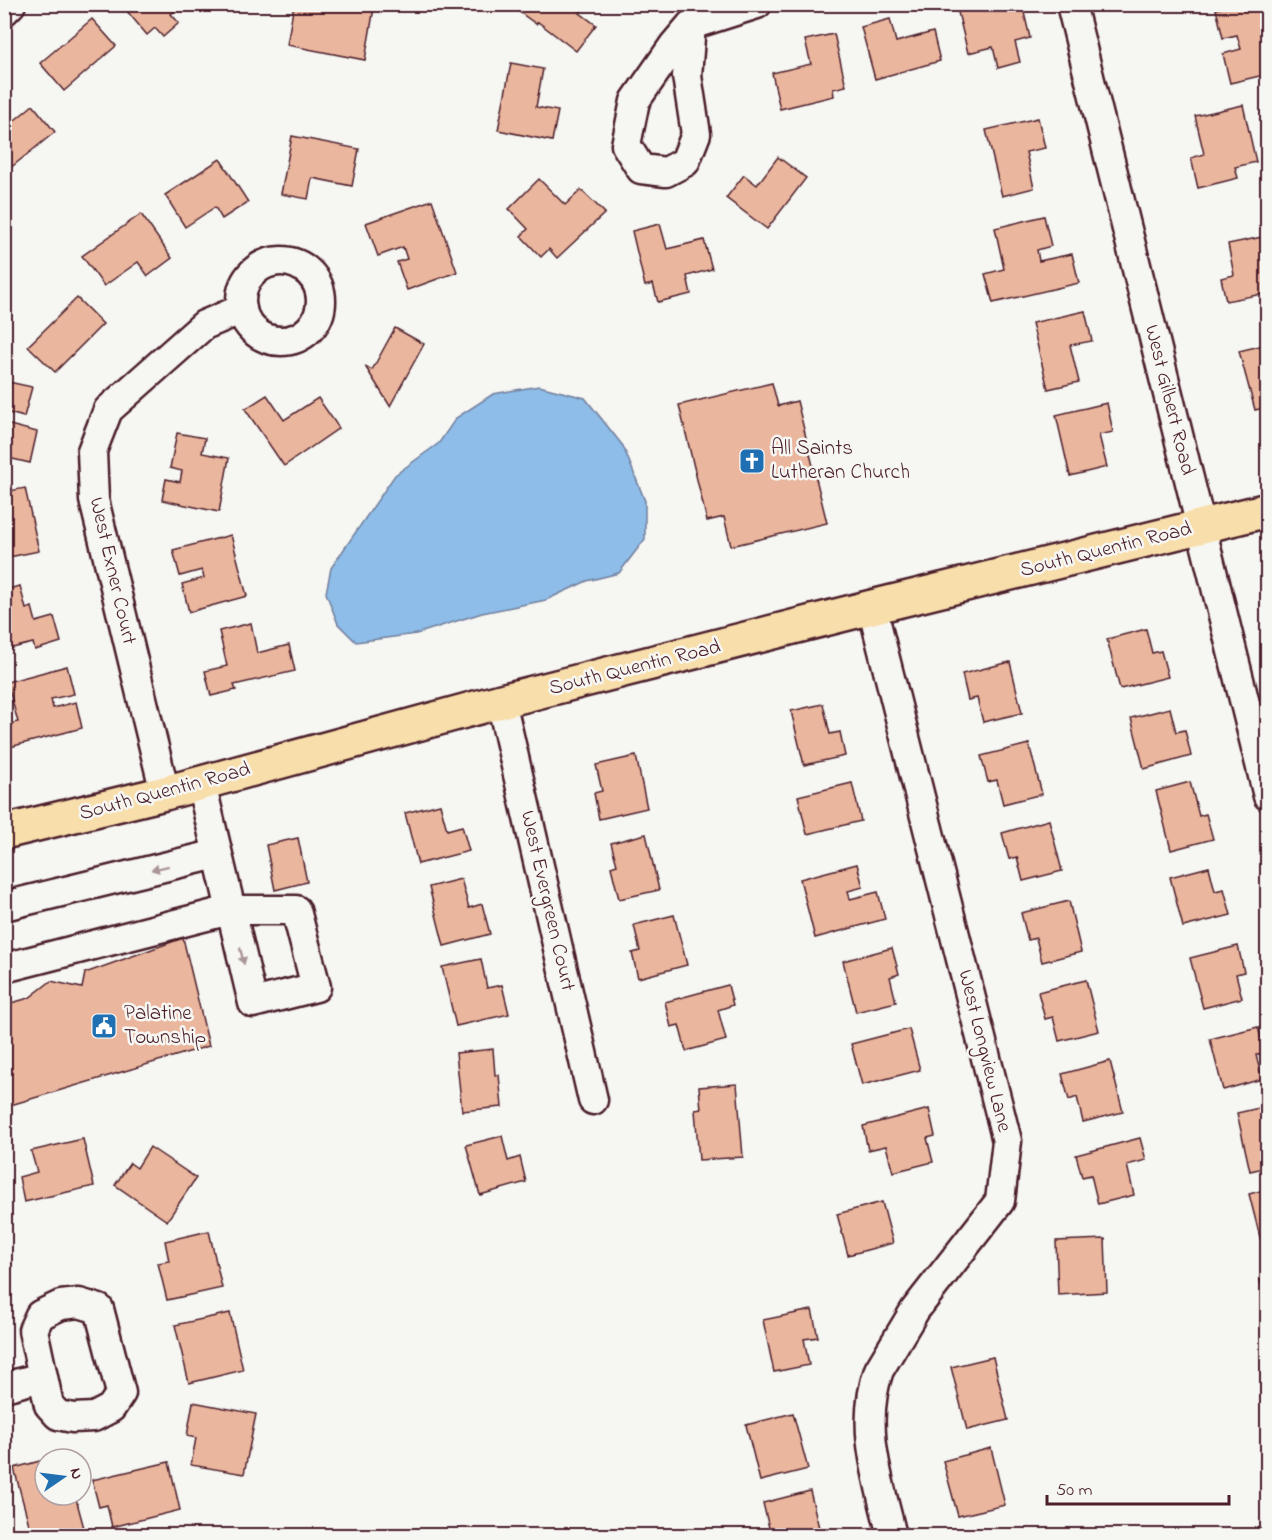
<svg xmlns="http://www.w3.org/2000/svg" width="1272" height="1540" font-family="'Indie Flower',sans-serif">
	<rect width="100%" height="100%" fill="#f6f6f2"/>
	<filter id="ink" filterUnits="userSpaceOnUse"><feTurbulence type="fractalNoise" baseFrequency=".0167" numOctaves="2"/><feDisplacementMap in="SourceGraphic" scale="12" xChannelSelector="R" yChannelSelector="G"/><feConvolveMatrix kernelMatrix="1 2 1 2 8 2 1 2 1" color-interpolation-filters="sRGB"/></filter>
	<g filter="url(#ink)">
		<polygon fill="#8dbde8" stroke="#727e9c" stroke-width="1.5" points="539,386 585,398 623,446 645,501 645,539 619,573 587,581 546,600 482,613 416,634 356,642 338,624 326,593 331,568 395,475 439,443 456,418 493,394"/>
		<g fill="#ebb69e" stroke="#4a1f2b" stroke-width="1.5">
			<polygon points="121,4 183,4 171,14 179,23 163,37 155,28 147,35"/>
			<polygon points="294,4 355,4 374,8 365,60 287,45"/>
			<polygon points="522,4 586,4 580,13 596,25 576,51 538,22 536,24 518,11"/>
			<polygon points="956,4 985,4 986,10 1010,4 1022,4 1030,38 1015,42 1020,62 998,68 993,47 968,53"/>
			<polygon points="1235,4 1268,4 1268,74 1230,83 1223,54 1241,49 1237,35 1223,38 1216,9"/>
			<polygon points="92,19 116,46 64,91 40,63"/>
			<polygon points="890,19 896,42 933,32 940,61 875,79 861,27"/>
			<polygon points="834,34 846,86 833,89 834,96 780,109 772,73 811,64 805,40"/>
			<polygon points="511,63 543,69 536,107 558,111 552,141 498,130"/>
			<polygon points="33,105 55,132 4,173 4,129"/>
			<polygon points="1243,105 1256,162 1235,167 1238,178 1198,188 1191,158 1204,154 1195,116"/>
			<polygon points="1038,118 1045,148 1026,152 1034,188 1002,196 986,130"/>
			<polygon points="292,136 359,149 352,186 312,178 308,199 281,194"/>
			<polygon points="778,157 806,178 767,229 726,198 744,175 757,185"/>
			<polygon points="220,159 248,202 222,219 215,207 185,227 165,195"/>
			<polygon points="539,179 565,205 581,190 605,213 557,258 549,249 541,257 521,236 528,229 509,209"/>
			<polygon points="432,200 457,272 407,290 397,262 407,259 403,247 378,256 366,223"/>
			<polygon points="141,214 172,258 148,276 138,262 104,286 82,256"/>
			<polygon points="1044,216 1051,246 1037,250 1039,261 1072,254 1079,283 993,303 985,274 1004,269 995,228"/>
			<polygon points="660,224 667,249 704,240 712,269 687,276 691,294 658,302 653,284 645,286 632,231"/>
			<polygon points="1267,236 1268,293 1226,301 1221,278 1234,275 1228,244"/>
			<polygon points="77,298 103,324 55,372 28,346"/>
			<polygon points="1085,311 1092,341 1070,345 1079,382 1048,389 1032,323"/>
			<polygon points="395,328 424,344 390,406 365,366 372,370"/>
			<polygon points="1268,344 1268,407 1255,410 1239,351"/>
			<polygon points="4,381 32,387 24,417 9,413 6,424 37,432 30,463 4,457"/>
			<polygon points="772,383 778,406 797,401 827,523 731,546 724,517 707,521 679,405"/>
			<polygon points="267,395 284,420 318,398 339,428 284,466 245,409"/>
			<polygon points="1107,403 1113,432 1099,435 1107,467 1070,476 1056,415"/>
			<polygon points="177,433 205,438 202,453 229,458 219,512 162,500 166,479 180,482 182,471 170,468"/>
			<polygon points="25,488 39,551 4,558 4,492"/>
			<polygon points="231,535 247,596 189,612 182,584 204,578 202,570 180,576 173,550"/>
			<polygon points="20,586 26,609 32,607 36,622 54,617 61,642 35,650 33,643 4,650 4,590"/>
			<polygon points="251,623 257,653 289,645 295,671 234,685 236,690 211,696 205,671 227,666 219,631"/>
			<polygon points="1146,629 1152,653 1161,651 1168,677 1120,689 1107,639"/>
			<polygon points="1010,662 1022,713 983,722 977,698 968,700 962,674"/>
			<polygon points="67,666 74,694 51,699 53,708 76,702 82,728 6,748 4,725 18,722 7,682"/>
			<polygon points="823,704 830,734 840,732 845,756 804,765 791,711"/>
			<polygon points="1170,708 1176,732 1185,730 1191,756 1144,769 1131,718"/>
			<polygon points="1029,744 1042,794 1003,804 997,780 988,782 981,756"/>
			<polygon points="636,756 647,808 599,819 594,793 602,791 596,765"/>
			<polygon points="1190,782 1199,816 1206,814 1213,839 1171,850 1156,791"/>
			<polygon points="852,783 861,821 807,834 798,796"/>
			<polygon points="440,804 447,830 462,826 469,851 418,864 405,813"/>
			<polygon points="1049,820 1062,871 1023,881 1017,857 1009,859 1002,833"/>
			<polygon points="646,834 659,890 619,899 611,867 617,865 611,843"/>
			<polygon points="298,838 307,882 275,890 266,845"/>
			<polygon points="857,864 863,887 848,891 850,899 878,892 885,919 815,938 800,879"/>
			<polygon points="1209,867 1215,891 1224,889 1231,915 1183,927 1170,877"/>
			<polygon points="461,879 469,908 482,904 490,934 444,946 429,887"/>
			<polygon points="1069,901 1081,952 1042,962 1036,938 1028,940 1021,913"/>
			<polygon points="674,915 687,965 638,978 632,953 640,951 634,925"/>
			<polygon points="183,938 209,1046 4,1107 4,1005 29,998 51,981 82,988 85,973"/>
			<polygon points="1238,946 1244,972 1236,974 1242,998 1203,1008 1190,958"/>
			<polygon points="892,948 899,974 890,977 896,1002 856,1012 843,961"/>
			<polygon points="481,959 487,988 502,985 509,1014 456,1026 442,967"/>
			<polygon points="1086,980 1099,1031 1059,1041 1053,1017 1045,1019 1038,992"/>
			<polygon points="728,985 733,1005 718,1010 726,1040 686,1051 679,1025 671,1027 665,1002"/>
			<polygon points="1258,1027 1265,1053 1256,1055 1262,1079 1223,1090 1210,1039"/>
			<polygon points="909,1029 920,1070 862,1085 851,1044"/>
			<polygon points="493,1049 495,1075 499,1075 502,1107 462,1111 456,1053"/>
			<polygon points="1110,1061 1123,1112 1083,1122 1077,1097 1069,1100 1062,1074"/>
			<polygon points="737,1084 743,1157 699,1160 695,1110 701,1109 699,1087"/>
			<polygon points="1268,1106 1268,1167 1250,1171 1237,1113"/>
			<polygon points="929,1109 935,1136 927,1138 933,1162 893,1172 886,1146 868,1150 863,1126"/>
			<polygon points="502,1136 508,1161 520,1157 526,1182 480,1195 466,1145"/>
			<polygon points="1140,1138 1146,1160 1127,1165 1134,1195 1098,1204 1091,1175 1082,1177 1076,1155"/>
			<polygon points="83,1139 94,1186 24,1202 19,1177 37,1172 31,1151"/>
			<polygon points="150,1147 196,1178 167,1221 115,1185 130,1163 137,1168"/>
			<polygon points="1268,1189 1268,1243 1262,1245 1249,1194"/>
			<polygon points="882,1202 893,1243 848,1255 837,1214"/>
			<polygon points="209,1231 222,1288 167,1300 158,1263 169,1261 165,1241"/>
			<polygon points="1105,1239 1107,1292 1058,1295 1056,1241"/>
			<polygon points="1268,1278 1268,1311 1260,1280"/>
			<polygon points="812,1310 818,1337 804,1339 809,1365 774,1372 763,1320"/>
			<polygon points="230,1313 243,1370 189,1383 175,1325"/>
			<polygon points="993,1357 1008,1420 967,1430 951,1367"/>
			<polygon points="193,1402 256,1414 244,1474 191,1465 196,1438 187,1436"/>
			<polygon points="793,1413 808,1469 760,1481 746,1425"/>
			<polygon points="991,1448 1005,1505 958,1516 943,1461"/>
			<polygon points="40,1461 45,1478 45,1495 75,1495 84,1528 55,1536 32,1536 14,1468"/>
			<polygon points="169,1462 180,1510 112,1527 107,1505 99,1507 92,1480"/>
			<polygon points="810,1491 821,1536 771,1536 763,1503"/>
			<polygon points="1013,1529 1014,1536 986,1536"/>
		</g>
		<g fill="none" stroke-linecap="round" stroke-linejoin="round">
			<g stroke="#4a1f2b" stroke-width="33">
				<g id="minor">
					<polyline points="1071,4 1268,796"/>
					<polyline points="4,11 11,4"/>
					<polyline points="691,25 687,76 696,134 685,162 666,172 641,169 626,145 635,101 674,45 691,25 757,4"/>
					<circle cx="281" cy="301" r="40"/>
					<path d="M872 607 1007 1141 1000 1201 915 1310 879 1370C859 1426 879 1481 892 1536"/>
					<polyline points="501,701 593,1100"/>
					<polyline points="165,793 94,500 92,451 108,410 204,325 242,309"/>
					<polyline points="4,906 217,854"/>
					<polyline points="4,968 230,910 296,910 316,987 253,1003 201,783"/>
					<polygon points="79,1303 99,1309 121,1393 111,1408 94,1417 73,1418 58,1415 49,1405 33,1330 40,1315 61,1305"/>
					<polyline points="4,1387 42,1377"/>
				</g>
			</g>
			<g stroke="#4a1f2b" stroke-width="38">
				<polyline id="major" points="4,832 165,793 501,701 872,607 1268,510"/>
			</g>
			<use href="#minor" stroke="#f6f6f2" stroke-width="28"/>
			<use href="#major" stroke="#f8deab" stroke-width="33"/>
		</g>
		<defs><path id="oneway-solid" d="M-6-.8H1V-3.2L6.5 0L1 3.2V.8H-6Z" transform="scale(1.5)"/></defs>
		<g fill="#a99598">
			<use href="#oneway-solid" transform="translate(160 868) rotate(166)"/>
			<use href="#oneway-solid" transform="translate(242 956) rotate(76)"/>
		</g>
	</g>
	<defs>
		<g id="church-square" transform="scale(1.35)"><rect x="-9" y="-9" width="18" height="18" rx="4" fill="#1f6fb2" stroke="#f6f6f2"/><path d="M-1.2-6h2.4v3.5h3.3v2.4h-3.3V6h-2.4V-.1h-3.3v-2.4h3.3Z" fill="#fff"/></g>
		<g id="civic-square" transform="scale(1.35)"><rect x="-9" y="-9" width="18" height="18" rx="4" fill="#1f6fb2" stroke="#f6f6f2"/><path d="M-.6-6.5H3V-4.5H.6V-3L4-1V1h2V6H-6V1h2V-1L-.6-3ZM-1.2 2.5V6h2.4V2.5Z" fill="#fff"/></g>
	</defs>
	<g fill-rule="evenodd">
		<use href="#church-square" x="752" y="461"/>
		<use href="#civic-square" x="104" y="1026"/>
	</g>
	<g text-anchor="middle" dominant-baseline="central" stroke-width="5" stroke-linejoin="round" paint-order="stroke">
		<g font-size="21" fill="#4a1f2b" stroke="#f6f6f2">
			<text transform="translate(1169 400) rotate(76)">West Gilbert Road</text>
			<text transform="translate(1106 550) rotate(-14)">South Quentin Road</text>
			<text transform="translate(112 571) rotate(77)">West Exner Court</text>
			<text transform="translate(635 668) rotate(-14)">South Quentin Road</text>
			<text transform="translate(165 792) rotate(-15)">South Quentin Road</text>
			<text transform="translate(547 901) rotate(77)">West Evergreen Court</text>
			<text transform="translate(984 1051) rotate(76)">West Longview Lane</text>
		</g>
		<g font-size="21" fill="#4a1f2b" stroke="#f6f6f2" text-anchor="start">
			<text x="771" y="449">All Saints<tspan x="771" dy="24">Lutheran Church</tspan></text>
			<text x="124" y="1014">Palatine<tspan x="124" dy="24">Township</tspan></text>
		</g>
	</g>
	<rect width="1272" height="1540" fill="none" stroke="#f6f6f2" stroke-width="24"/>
	<rect x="12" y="12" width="1248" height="1516" fill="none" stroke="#4a1f2b" stroke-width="2" filter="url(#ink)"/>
	<g transform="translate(63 1477) rotate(76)"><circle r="28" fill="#f6f6f2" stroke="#b1a0a2" stroke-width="1.5"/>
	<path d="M0-4.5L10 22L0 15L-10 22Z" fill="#1f6fb2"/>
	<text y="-9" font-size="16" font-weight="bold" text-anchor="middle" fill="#4a1f2b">N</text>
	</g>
	<path d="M1047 1495v9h182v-9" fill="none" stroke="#4a1f2b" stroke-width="3"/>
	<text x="1056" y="1495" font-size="18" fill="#4a1f2b" stroke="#f6f6f2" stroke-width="4.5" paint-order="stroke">50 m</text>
</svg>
